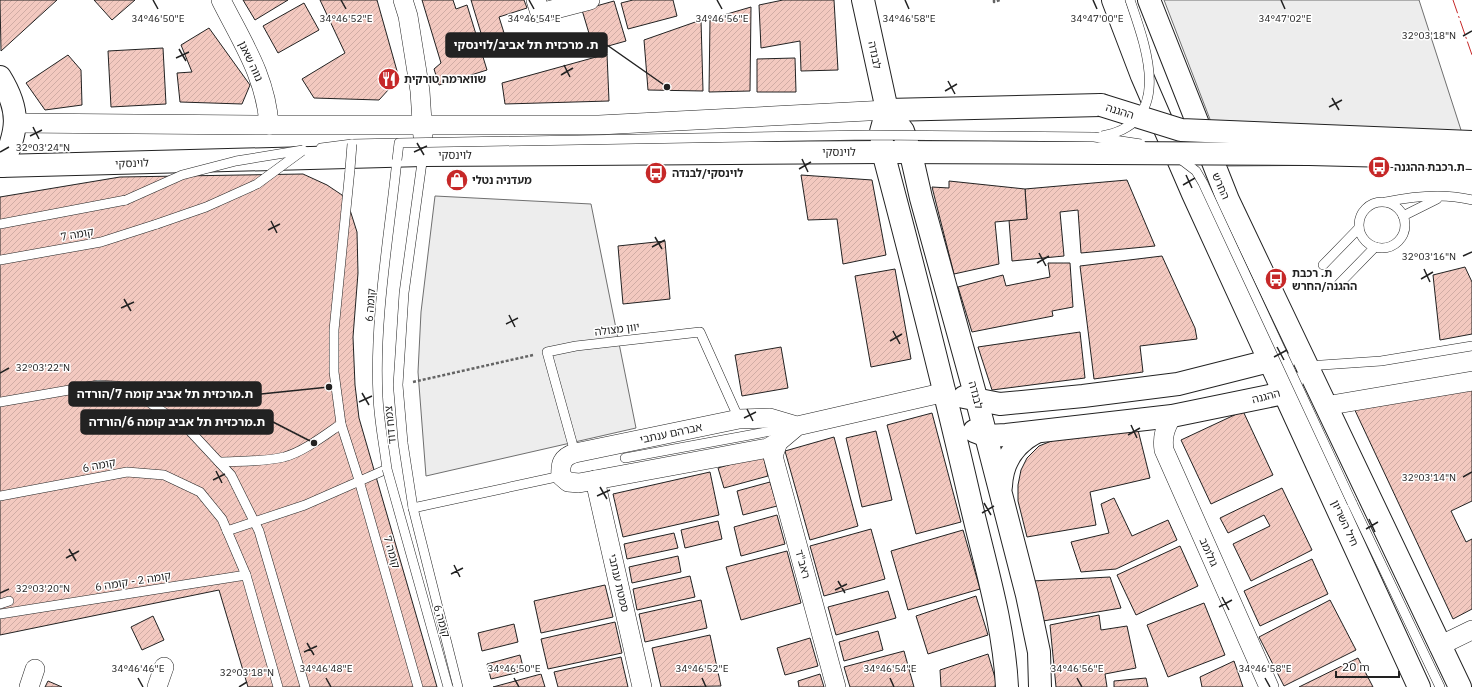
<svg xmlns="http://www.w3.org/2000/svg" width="1472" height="687" font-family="'IBM Plex Sans','Noto Sans Hebrew',sans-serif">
	<defs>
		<pattern id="building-hatch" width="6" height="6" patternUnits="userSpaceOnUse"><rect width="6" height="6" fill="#f3c9c0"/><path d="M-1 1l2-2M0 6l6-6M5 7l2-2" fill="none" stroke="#d0aca5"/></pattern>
	</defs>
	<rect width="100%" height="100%" fill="#fff"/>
	<g fill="#ededed" stroke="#6f6f6f">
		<polygon points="1164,0 1419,0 1472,164 1228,166"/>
		<polygon points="435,196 591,204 636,428 426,476 418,372 421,312"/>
	</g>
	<g fill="url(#building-hatch)" stroke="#222">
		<polygon points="0,0 57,0 1,51"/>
		<polygon points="94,0 135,0 112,20"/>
		<polygon points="243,0 288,0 255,20"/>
		<polygon points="320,0 377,0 399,78 379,100 314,98 302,79 345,53"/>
		<polygon points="422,0 453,0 456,9 467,5 487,70 439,85 434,69 441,63"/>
		<polygon points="471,0 524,0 527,8 499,17 505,36 484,43"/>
		<polygon points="633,0 673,0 677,16 628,29 621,3"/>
		<polygon points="783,0 834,0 838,70 801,71 800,41 761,48 759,5"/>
		<polygon points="614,1 626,41 594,50 582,10"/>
		<polygon points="304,3 319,30 278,53 263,26"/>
		<polygon points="751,7 750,91 709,92 710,19"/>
		<polygon points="701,20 703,91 648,90 644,40"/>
		<polygon points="209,28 250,85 242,104 180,102 177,73 192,72 181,45"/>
		<polygon points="163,48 166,104 111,107 108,51"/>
		<polygon points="607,54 609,101 505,104 502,83"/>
		<polygon points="68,55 81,70 82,105 45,110 26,83"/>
		<polygon points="795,58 796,92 757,92 757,59"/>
		<polygon points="303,174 327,185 342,195 350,210 357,232 358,273 353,337 355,385 359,418 437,687 248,687 219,590 0,635 0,197 120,177"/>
		<polygon points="801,175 872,180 886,255 843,264 837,219 808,220"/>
		<polygon points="1127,180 1155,246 1081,253 1078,210 1060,212 1064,256 1012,261 1009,220 1027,219 1025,189"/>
		<polygon points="949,181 1025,189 1027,219 995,222 999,264 954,274 932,187 949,188"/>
		<polygon points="665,241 670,299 623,304 618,246"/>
		<polygon points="1162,256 1195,328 1197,339 1140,346 1143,372 1094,379 1080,266"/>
		<polygon points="1048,263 1070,263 1073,307 1052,311 1053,316 972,332 958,287 1003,275 1006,286 1050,277"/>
		<polygon points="1465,267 1472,282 1472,334 1440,340 1433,275"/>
		<polygon points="895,269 911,359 871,367 855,276"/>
		<polygon points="1080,332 1085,378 992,390 978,347"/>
		<polygon points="781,347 788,388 742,396 735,355"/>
		<polygon points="1472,383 1472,501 1451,511 1466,542 1472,539 1472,609 1453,619 1352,404"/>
		<polygon points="1243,411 1273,475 1211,504 1181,440"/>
		<polygon points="932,413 961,522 916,534 887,425"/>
		<polygon points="1138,430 1150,478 1090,492 1096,525 1027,537 1018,501 1018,485 1021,470 1027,458 1039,446 1054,440"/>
		<polygon points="876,431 892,500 862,507 846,438"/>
		<polygon points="834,437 858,526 810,540 785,451"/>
		<polygon points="763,455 768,476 724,488 718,468"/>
		<polygon points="710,472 719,515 623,537 613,494"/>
		<polygon points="770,482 777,506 743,515 737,491"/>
		<polygon points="1282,488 1312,550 1251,581 1233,544 1270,526 1264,515 1228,533 1220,518"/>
		<polygon points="1114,498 1132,536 1168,520 1177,540 1116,569 1081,572 1071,542 1109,533 1101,504"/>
		<polygon points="777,515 785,544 741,556 734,527"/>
		<polygon points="718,521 722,539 685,548 681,530"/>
		<polygon points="871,529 885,579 824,596 810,546"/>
		<polygon points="963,530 980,589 908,610 891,551"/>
		<polygon points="674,533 678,548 627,559 624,544"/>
		<polygon points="1180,546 1198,586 1136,615 1117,575"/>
		<polygon points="787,551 801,603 741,620 726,567"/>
		<polygon points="678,556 681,572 632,583 629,567"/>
		<polygon points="1312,559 1328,594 1260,626 1244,591"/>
		<polygon points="690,576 695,597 637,610 633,589"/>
		<polygon points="1110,577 1121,608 1043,621 1032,581"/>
		<polygon points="605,585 613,617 541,633 534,601"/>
		<polygon points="888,591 896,618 836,635 828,607"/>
		<polygon points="976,596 988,635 928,654 916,616"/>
		<polygon points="701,600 707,628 645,642 639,614"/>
		<polygon points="1330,600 1356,650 1284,686 1259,637"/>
		<polygon points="1204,603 1225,655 1168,677 1147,625"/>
		<polygon points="1099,615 1101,630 1127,626 1136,668 1105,674 1107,687 1056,687 1050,625"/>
		<polygon points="153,616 164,640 142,650 131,627"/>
		<polygon points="615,622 622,653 548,669 541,639"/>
		<polygon points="514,624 518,642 482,651 478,633"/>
		<polygon points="878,631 883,650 844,661 839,642"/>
		<polygon points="710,635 721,686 661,687 652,648"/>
		<polygon points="810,638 818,666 785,675 777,648"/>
		<polygon points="904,651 914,687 850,687 844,667"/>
		<polygon points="988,654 996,681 995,687 941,687 940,670"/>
		<polygon points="520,655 524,671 491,679 487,664"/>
		<polygon points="621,657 628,687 558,687 554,672"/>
		<polygon points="1358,658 1373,687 1299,687"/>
		<polygon points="1234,661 1243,687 1202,687 1200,677"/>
		<polygon points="541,674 545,687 493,687"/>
		<polygon points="820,674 824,687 799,687 798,681"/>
		<polygon points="1146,678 1148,687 1114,687 1114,681"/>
		<polygon points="48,681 62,687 45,687"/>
	</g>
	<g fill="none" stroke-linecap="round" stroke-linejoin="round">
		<g stroke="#222" stroke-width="10">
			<g id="lane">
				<polyline points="321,148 352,144 399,143"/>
				<polyline points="423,155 404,293 398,385 403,443 413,508 458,687"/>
				<polyline points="350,169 334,330 334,372 341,424 358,477 418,687"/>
				<path d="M1386 202C1414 196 1444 193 1472 200"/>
				<circle cx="1382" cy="225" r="23"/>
				<polyline points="1403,216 1437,199"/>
				<polyline points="0,224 126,200"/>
				<polyline points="0,260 101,242 157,224"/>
				<polyline points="1323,265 1359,228"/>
				<polyline points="1339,284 1375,247"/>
				<polyline points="1307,366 1381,361 1472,346"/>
				<polyline points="0,402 98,385 117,386 139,395 190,431 231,475 259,531 305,687"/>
				<polyline points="575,453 547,352 576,346 700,332 739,419"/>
				<polyline points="625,458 788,428"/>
				<path d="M219 462C241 461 263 462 284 457 303 452 325 435 341 424"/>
				<polyline points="0,496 127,472 164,475 200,492 222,519 246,575 278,687"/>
				<polyline points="1352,503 1440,687"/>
				<polyline points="413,508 561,476"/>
				<path d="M227 531 305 505 387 469C384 445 379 421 378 397 374 320 389 237 397 160"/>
				<polyline points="0,604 9,601"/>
				<polyline points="0,614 246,575"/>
			</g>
		</g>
		<g stroke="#222" stroke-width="20">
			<g id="street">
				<path d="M221 0C242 42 266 77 269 125"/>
				<polyline points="403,0 408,16 420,91 423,137"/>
				<polyline points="536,0 540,13 590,0"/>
				<polyline points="16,123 269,125 599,125 887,110"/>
				<polyline points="1325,406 1472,381"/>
				<path d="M1172 416C1165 428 1162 437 1164 450L1269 687"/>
				<path d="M797 426 770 418 739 419 575 453C562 457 560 464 561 476L568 482 579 483 768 448 778 442 797 426 946 392"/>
				<polyline points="778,442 773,456 836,687"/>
				<polyline points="595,480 642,687"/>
				<polyline points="1439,646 1472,630"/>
				<polyline points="29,687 35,669"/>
				<polyline points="157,687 164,667"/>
			</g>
		</g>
		<g stroke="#222" stroke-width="24">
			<g id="secondary">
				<polyline points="863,0 887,110 903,131 911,154 921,198 977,401 1027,595 1039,652 1040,687"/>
				<polyline points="1113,0 1142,76 1193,194 1419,687"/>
				<polyline points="1149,0 1228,200 1460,687"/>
				<path d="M0 77C21 111 18 131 2 166"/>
				<path d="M887 110 881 132 883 152C914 269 944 386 971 504 985 564 1004 625 1007 687"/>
				<polyline points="887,110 1101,105"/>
				<polyline points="0,166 423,155 883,152 1102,153"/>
				<polyline points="964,397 1000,404 1083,396 1178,384 1269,361 1283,363"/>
				<polyline points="974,431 987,436 1006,435 1172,416 1284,393 1292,382"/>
				<path d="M1001 486C1002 462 1015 443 1036 432"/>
			</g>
		</g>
		<g stroke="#646464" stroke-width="2.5" stroke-dasharray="3 2" stroke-linecap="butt">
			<polyline points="994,0 994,2 1000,0"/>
			<polyline points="413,382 533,355"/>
		</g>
		<use href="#lane" stroke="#fff" stroke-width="9"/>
		<use href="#street" stroke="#fff" stroke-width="19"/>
		<use href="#secondary" stroke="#fff" stroke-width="22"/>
		<g stroke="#222" stroke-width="10" stroke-linecap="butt">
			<g id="lane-bridge">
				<path d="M1102 136C1175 123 1146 47 1130 0"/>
				<polyline points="1179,158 1196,171 1203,183 1352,503"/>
				<polyline points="397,160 399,143 870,135 1094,137 1141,144"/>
				<polyline points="350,169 352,144"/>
				<polyline points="126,200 182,175 236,161 303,150"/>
				<polyline points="157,224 206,207 257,184 302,151"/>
				<polyline points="387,469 448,687"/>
			</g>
		</g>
		<g stroke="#222" stroke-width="24" stroke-linecap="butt">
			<g id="secondary-bridge">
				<polyline points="1101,105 1181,130 1472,142"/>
				<polyline points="1102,153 1309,154 1472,158"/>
			</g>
		</g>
		<use href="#lane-bridge" stroke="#fff" stroke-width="9"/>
		<use href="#secondary-bridge" stroke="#fff" stroke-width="22"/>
		<polyline stroke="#c62828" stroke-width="1" stroke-dasharray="14 3 2 3" stroke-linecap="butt" points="1453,0 1472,55"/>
	</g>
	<path fill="none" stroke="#222" stroke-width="1.5" d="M153 0 158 9M341 0 346 9M529 0 534 9M717 0 722 9M905 0 909 9M1093 0 1097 9M1281 0 1285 9M1463 36 1472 31M179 49 186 61M176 58 189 52M564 65 570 77M561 75 573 68M948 81 955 94M945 91 957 84M1332 98 1339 110M1329 107 1342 100M33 127 39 139M30 136 42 130M417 143 424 155M0 152 9 147M414 152 427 146M802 159 808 172M799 169 811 162M1186 175 1192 188M1183 185 1195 178M271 221 277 233M268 230 280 224M655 237 662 249M652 247 665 240M1039 253 1046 266M1463 256 1472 252M1037 263 1049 256M1424 269 1430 282M1421 279 1433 272M124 299 131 311M121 308 134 302M509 315 515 327M506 324 518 318M893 331 900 344M890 341 902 334M1277 347 1284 360M1274 357 1287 350M0 373 9 368M362 393 369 405M359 402 372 396M747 409 753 421M744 418 756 412M1131 425 1137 438M1128 435 1140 428M216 471 222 483M1463 477 1472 472M213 480 225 474M600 487 607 499M597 496 610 490M984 503 991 515M982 513 994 506M1369 519 1375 532M1366 529 1378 522M69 549 76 561M66 558 79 551M454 565 460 577M451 574 463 568M838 581 845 593M835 590 847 584M0 593 9 589M1222 597 1229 610M1219 607 1232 600M307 643 314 655M304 652 317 646M138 678 143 687M326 678 331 687M514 678 519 687M702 678 706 687M890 678 894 687M1077 678 1082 687M1265 678 1270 687M239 687 247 682"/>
	<defs>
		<g id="restaurant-disc" transform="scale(1.15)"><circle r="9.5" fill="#c62828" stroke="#fff"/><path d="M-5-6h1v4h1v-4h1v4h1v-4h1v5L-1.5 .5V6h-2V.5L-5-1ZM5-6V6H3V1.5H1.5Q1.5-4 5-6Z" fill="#fff"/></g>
		<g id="bus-disc" transform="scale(1.15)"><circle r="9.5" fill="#c62828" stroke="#fff"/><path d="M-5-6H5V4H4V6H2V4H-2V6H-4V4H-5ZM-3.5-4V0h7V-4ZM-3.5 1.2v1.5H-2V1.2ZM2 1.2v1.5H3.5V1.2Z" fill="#fff"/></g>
		<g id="shop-disc" transform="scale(1.15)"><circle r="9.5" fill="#c62828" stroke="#fff"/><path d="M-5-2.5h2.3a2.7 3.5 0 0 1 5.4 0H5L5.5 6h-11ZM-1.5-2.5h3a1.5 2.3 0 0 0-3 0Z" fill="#fff"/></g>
	</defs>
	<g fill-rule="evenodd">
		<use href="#restaurant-disc" x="389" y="79"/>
		<use href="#bus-disc" x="1379" y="167"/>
		<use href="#bus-disc" x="656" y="173"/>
		<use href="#shop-disc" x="457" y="180"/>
		<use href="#bus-disc" x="1276" y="279"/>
	</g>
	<g text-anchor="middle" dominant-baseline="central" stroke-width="3" stroke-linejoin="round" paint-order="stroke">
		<g font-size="11" fill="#222" stroke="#fff">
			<text transform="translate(875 55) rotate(78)">לבנדה</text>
			<text transform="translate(251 61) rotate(65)">נווה שאנן</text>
			<text transform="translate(1120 111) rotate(17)">ההגנה</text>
			<text x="839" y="152">לוינסקי</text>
			<text x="455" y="155">לוינסקי</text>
			<text transform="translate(132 163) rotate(-2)">לוינסקי</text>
			<text transform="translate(1221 186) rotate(66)">החרש</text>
			<text transform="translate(77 234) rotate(-10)">קומה 7</text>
			<text transform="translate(370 305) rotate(-86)">קומה 6</text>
			<text transform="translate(617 329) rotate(-7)">יוון מצולה</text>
			<text transform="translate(976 395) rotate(75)">לבנדה</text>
			<text transform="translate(1266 396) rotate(-15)">ההגנה</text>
			<text transform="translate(390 425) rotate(-96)">צמח דוד</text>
			<text transform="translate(671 433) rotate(-12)">אברהם ענתבי</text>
			<text transform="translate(99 465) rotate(-11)">קומה 6</text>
			<text transform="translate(1345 523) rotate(65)">חיל השריון</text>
			<text transform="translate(392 552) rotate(74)">קומה 7</text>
			<text transform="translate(1209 552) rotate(66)">גולומב</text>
			<text transform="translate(803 564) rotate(75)">ראב"ד</text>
			<text transform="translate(133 581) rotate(-9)">קומה 2 - קומה 6</text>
			<text transform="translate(619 583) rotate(77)">סמטת ענתבי</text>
			<text transform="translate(442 621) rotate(74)">קומה 6</text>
		</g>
		<g font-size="11" font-weight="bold" fill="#222" stroke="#fff" text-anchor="start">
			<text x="404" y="79">שווארמה טורקית</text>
			<text x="1394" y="167">ת.רכבת ההגנה</text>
			<text x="672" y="173">לוינסקי/לבנדה</text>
			<text x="472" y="180">מעדניה נטלי</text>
			<text x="1292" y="273">ת. רכבת<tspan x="1292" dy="13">ההגנה/החרש</tspan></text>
		</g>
	</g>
	<g font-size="10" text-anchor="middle" fill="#222" stroke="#fff" stroke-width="3" stroke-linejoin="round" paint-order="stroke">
		<text x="158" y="22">34°46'50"E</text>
		<text x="346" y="22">34°46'52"E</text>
		<text x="534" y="22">34°46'54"E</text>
		<text x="722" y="22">34°46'56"E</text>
		<text x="909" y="22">34°46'58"E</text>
		<text x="1097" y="22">34°47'00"E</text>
		<text x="1285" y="22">34°47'02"E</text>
		<text x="1429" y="39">32°03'18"N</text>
		<text x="43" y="151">32°03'24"N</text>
		<text x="1429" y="260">32°03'16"N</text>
		<text x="43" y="371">32°03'22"N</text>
		<text x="1429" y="481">32°03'14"N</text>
		<text x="43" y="592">32°03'20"N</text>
		<text x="138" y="672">34°46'46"E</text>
		<text x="326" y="672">34°46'48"E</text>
		<text x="514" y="672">34°46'50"E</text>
		<text x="702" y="672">34°46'52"E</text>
		<text x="890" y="672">34°46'54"E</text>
		<text x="1077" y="672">34°46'56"E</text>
		<text x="1265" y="672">34°46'58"E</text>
		<text x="247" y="676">32°03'18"N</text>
	</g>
	<path fill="none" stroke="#222" stroke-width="1.5" d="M667 87L607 45M329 387L261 394M314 443L273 422"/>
	<g fill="#222" stroke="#fff" stroke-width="1.5">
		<circle cx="667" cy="87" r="4"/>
		<circle cx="329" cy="387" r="4"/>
		<circle cx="314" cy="443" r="4"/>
	</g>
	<g fill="#222" stroke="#222" stroke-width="1.5">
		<rect x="446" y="33" width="161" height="24" rx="4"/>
		<rect x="69" y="382" width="192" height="24" rx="4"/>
		<rect x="81" y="410" width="192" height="24" rx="4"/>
	</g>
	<g font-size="12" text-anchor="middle" font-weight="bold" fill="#fff">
		<text x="526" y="49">ת. מרכזית תל אביב/לוינסקי</text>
		<text x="165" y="398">ת.מרכזית תל אביב קומה 7/הורדה</text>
		<text x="177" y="426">ת.מרכזית תל אביב קומה 6/הורדה</text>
	</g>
	<path d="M1336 671v6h63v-6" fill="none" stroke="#222222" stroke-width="2"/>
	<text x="1342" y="671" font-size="12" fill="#222222" stroke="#ffffff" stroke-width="3" paint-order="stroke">20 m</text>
</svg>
